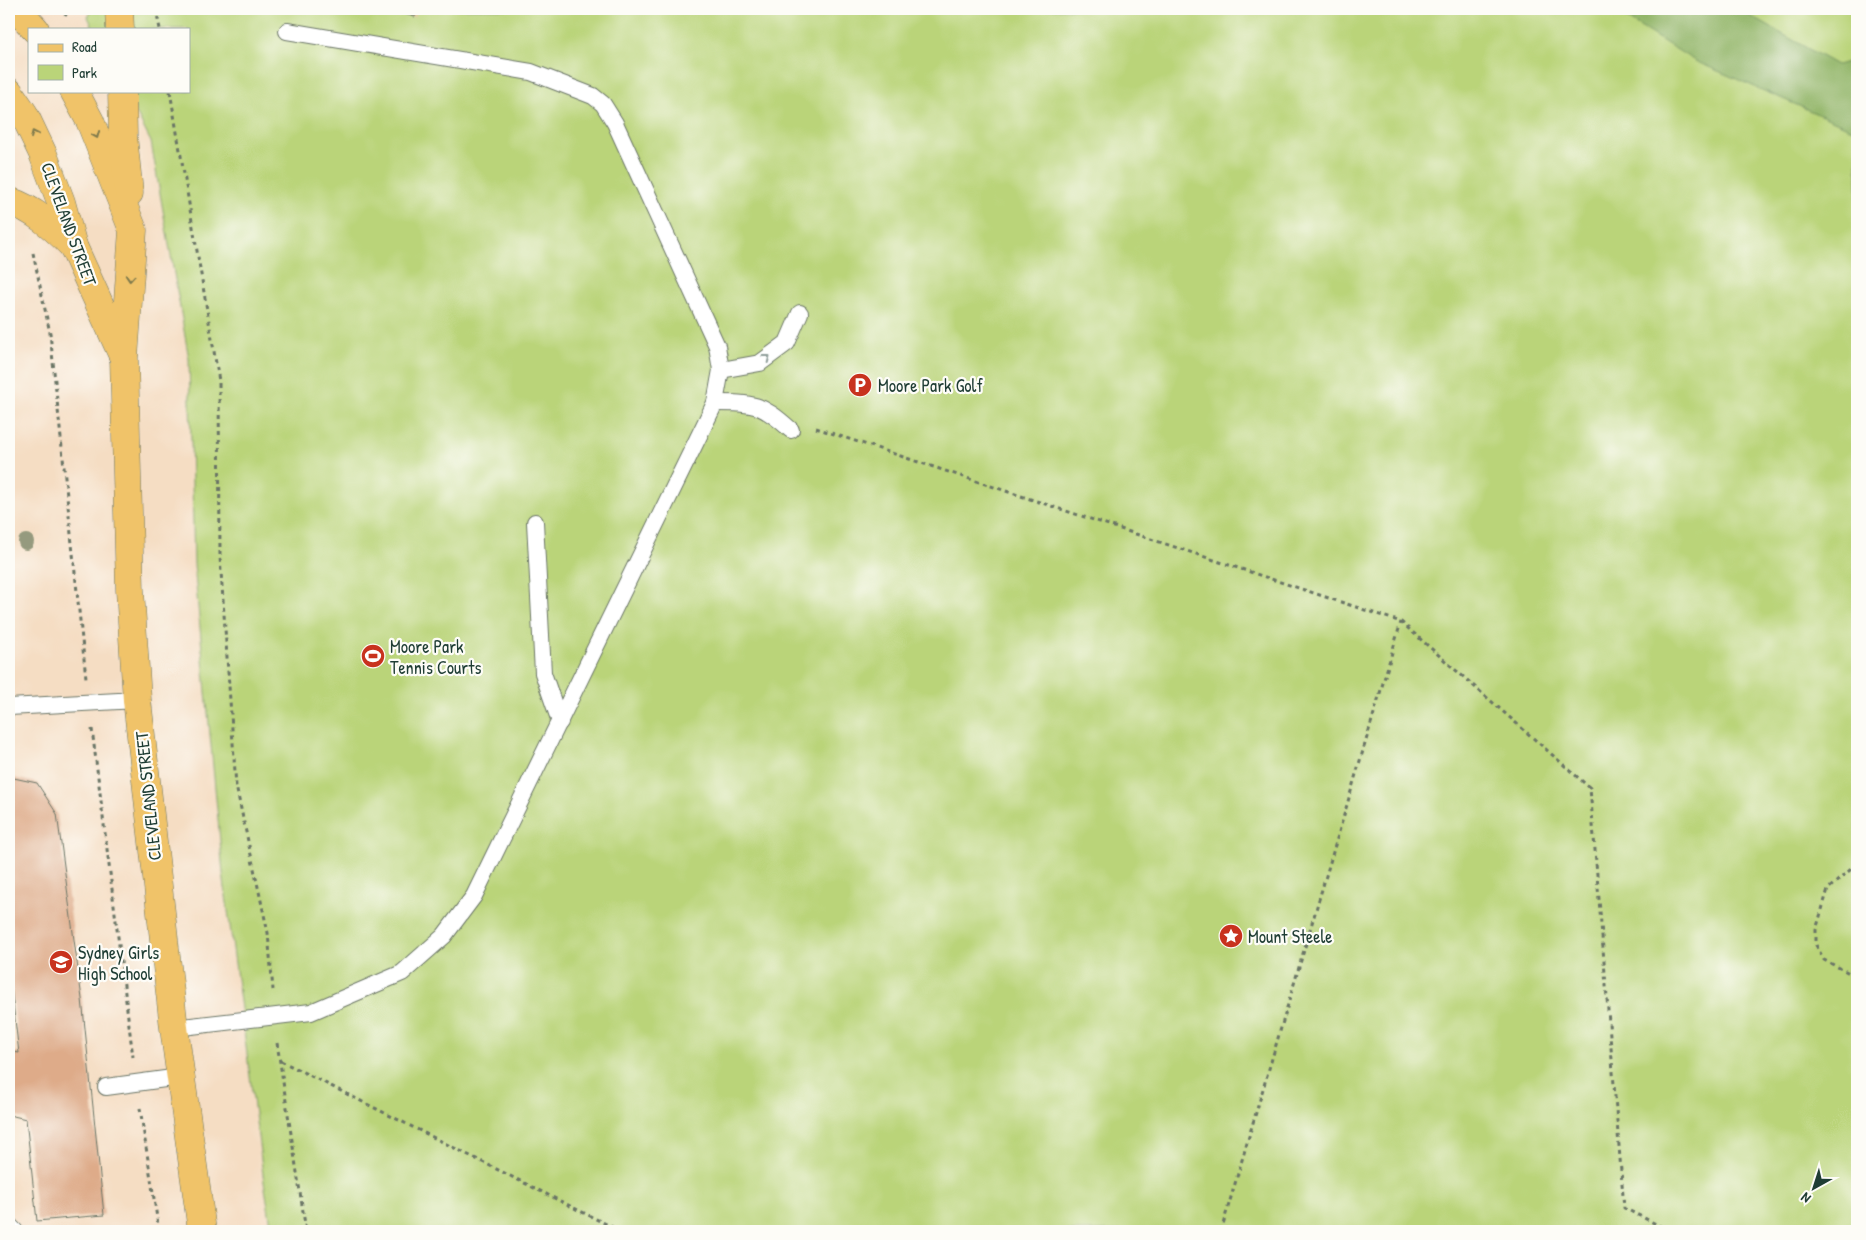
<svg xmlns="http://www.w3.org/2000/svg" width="1866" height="1240" font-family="'Patrick Hand',sans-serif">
	<rect width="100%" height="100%" fill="#fdfcf7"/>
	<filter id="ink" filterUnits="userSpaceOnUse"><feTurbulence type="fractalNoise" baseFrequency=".02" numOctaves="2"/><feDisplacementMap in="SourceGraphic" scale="10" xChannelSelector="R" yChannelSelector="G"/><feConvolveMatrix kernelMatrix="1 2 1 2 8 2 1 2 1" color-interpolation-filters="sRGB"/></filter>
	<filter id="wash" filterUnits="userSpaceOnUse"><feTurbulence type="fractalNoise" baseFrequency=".0096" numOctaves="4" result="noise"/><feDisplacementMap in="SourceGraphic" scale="20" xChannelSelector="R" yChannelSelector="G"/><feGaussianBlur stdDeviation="1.12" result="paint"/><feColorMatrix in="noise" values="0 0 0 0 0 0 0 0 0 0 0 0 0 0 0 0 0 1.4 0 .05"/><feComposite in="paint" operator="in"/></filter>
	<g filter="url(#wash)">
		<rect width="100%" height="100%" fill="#f5ddc3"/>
		<polygon fill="#bad479" stroke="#6c8856" points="93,9 1857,9 1857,1231 272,1231 264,1182 223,873 194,564 189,359 151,142 125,91 189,91 189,29 94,29 88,17"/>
		<polygon fill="#93b669" stroke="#597a4e" points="1611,9 1738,9 1837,65 1857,59 1857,131 1695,61"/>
		<g id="blocks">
			<g fill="#deab89">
				<polygon points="384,9 417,9 415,17"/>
				<polygon points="9,777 37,783 57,814 82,999 104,1215 37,1221 26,1119 9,1115 9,1051 19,1053 9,970"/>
			</g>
		</g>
	</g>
	<g filter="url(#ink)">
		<use href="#blocks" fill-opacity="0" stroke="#6a7566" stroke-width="1"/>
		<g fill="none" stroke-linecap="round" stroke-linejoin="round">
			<g stroke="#6a7566" stroke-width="18">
				<g id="service">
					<polyline points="721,370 760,363 787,343 800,313"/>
					<path d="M715 403C754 403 761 403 791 430"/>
					<polyline points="535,522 543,673 560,722"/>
					<polyline points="9,707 137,700"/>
					<polyline points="174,1028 311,1012 402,973 444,936 474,896 715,403 721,370 717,346 615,123 603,104 593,96 531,72 287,31"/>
					<polyline points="106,1087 180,1077"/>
					<polyline points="9,1225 15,1231"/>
				</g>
			</g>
			<g stroke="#6a7566" stroke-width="29">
				<g id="primary">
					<polyline points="17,9 35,29"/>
					<polyline points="119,9 120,29"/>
					<polyline points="74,91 90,121 133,230 124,358 130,590 137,700 174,1028 202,1231"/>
					<polyline points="122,91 123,136 129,193"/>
					<polyline points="9,92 24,114 43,154 61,202 73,246 123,356"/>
					<path d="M9 201C34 209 55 228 73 246"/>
				</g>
			</g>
			<g stroke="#6a7566" stroke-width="3" stroke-dasharray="4 4" stroke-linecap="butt">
				<polyline points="156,9 160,29"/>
				<polyline points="65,16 69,9"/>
				<polyline points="170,91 219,381 220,557 236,786 268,933 273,990"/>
				<polyline points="33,253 50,333 86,678"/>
				<polyline points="816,428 1401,622 1590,788 1624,1208 1670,1231"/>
				<polyline points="92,729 133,1057"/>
				<polyline points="1857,864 1828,889 1816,930 1816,945 1824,960 1857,977"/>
				<polyline points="277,1043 306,1231"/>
				<polyline points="281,1061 620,1231"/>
				<polyline points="140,1108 159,1231"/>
				<polyline points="1221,1231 1401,622"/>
			</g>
			<use href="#service" stroke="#fff" stroke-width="16"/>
			<use href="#primary" stroke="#f0c369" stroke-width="28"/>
		</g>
		<circle fill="#959a7e" cx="26" cy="542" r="8"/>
		<defs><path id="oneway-chevron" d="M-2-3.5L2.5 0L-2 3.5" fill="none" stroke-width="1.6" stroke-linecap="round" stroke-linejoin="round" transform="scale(1.25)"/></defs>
		<g stroke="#7d794c">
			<use href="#oneway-chevron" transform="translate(34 134) rotate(-115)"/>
			<use href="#oneway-chevron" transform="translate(96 135) rotate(68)"/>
			<use href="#oneway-chevron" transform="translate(130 278) rotate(94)"/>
		</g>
		<use stroke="#8f9e9a" href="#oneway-chevron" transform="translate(767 358) rotate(-37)"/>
	</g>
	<defs>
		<g id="parking-disc" transform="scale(1.25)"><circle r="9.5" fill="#c8321e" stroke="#fdfcf7"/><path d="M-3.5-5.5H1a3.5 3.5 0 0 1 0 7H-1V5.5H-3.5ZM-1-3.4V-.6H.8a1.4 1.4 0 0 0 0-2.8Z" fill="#fff"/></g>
		<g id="stadium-disc" transform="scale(1.25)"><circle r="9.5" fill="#c8321e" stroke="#fdfcf7"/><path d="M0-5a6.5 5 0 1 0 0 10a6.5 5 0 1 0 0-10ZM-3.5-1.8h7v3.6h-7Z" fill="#fff"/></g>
		<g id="sight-disc" transform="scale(1.25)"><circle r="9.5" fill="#c8321e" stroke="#fdfcf7"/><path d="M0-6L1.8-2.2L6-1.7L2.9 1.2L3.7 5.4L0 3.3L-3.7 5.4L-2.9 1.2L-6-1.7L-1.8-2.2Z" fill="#fff"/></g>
		<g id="school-disc" transform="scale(1.25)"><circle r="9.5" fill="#c8321e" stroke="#fdfcf7"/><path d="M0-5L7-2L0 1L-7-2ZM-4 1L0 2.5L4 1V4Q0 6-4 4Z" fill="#fff"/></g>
	</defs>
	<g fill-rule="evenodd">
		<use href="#parking-disc" x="860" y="385"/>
		<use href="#stadium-disc" x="373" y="656"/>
		<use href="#sight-disc" x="1231" y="936"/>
		<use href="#school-disc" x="61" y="962"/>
	</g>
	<g text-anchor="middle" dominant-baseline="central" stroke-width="4.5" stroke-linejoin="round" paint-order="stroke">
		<g font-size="18" fill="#1f3d34" stroke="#fdfcf7">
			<text transform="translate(69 224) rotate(70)">CLEVELAND STREET</text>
			<text transform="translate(148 796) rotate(-96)">CLEVELAND STREET</text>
		</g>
		<g font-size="18" fill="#1f3d34" stroke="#fdfcf7" text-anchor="start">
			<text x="878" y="385">Moore Park Golf</text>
			<text x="390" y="646">Moore Park<tspan x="390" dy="21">Tennis Courts</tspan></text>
			<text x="1248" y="936">Mount Steele</text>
			<text x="78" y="952">Sydney Girls<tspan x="78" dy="21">High School</tspan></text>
		</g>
	</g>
	<rect width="1866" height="1240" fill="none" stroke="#fdfcf7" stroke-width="30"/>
	<rect x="28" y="28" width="162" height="65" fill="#fdfcf7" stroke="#a4b0a9"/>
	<rect x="38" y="44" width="25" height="8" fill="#f0c369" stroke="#a4b0a9"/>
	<text x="72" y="52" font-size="15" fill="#1f3d34">Road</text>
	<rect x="38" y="65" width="25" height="15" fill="#bad479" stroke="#a4b0a9"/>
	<text x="72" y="78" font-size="15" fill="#1f3d34">Park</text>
	<g transform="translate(1814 1188) rotate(219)" stroke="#fdfcf7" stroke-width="4" paint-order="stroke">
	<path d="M0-4L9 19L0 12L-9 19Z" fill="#1f3d34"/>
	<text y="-8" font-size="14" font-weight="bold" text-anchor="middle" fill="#1f3d34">N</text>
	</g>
</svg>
